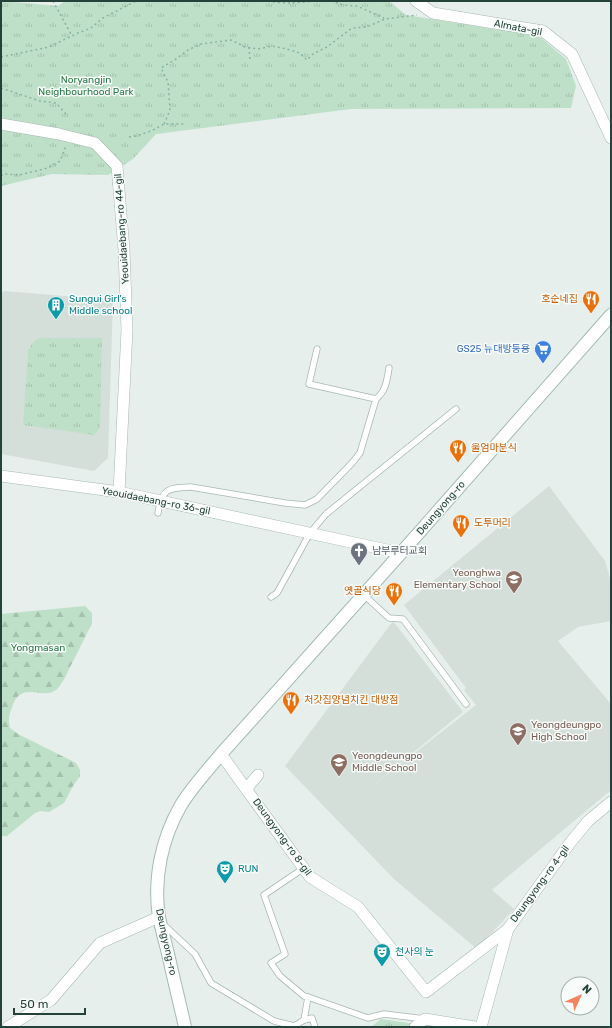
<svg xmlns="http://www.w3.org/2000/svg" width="612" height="1028" font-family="Rubik,'Noto Sans KR',sans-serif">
	<defs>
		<pattern id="forest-firs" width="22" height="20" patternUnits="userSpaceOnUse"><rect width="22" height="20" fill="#bfe0c8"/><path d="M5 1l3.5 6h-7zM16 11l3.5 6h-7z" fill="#a4c1ad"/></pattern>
		<pattern id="park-tufts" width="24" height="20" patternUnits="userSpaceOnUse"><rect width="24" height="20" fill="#bfe0c8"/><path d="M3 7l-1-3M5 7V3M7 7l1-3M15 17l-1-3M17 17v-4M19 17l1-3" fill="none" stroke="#a4c1ad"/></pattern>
	</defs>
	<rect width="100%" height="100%" fill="#e6efeb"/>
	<g fill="#d4dfda">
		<polygon points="4,291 113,300 108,458 94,471 1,454 1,294"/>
		<polygon points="549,486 605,561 611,582 611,621 578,627 558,641 611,704 611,790 492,890 389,801 514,909 477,949 394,879 285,766 393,621 463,712 371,787 476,705 464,690 466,688 404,605"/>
	</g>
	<path fill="url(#forest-firs)" d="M85 606 92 613V623C85 637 78 652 70 667 67 674 63 682 58 688 44 703 22 678 12 707 9 716 8 718 10 728L18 734 76 763 80 770V776L73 786 64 803 49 812 40 811 35 813 7 836H1V614Z"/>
	<g fill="url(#park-tufts)">
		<polygon points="1,1 58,6 65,1 389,1 406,15 539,36 566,59 576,86 571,108 351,109 156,134 133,159 108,175 52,174 1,186"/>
		<polygon points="40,338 102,338 100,428 94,435 23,425 28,350 35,340"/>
		<polygon points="381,1019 436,1027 371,1027"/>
	</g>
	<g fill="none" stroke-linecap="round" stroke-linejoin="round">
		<g stroke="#a8b8b2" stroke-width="7">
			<g id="lane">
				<path d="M376 399C386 391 387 380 389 368"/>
				<path d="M158 513C162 488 168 488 191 487L285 503 305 505 317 499 352 463 360 453 376 399 309 384 317 349"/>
				<polyline points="364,595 389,618 403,619 466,704"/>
				<polyline points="271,597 277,593 310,533 326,514 456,409"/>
				<polyline points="304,868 264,895 285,954 271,963 280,976 304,996 308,997 368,1018 384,1014 425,1019"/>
				<polyline points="164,925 195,954 211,983 274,1021 294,1026 304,1020 308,997"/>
				<polyline points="304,1020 312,1018 315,1027"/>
			</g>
		</g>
		<g stroke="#a8b8b2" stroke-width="12">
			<g id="street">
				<polyline points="416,1 433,13 543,31 572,54 611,138"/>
				<polyline points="1,124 59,134 95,143 117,166 124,250 127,330 119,492"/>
				<polyline points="1,476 119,492 401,553"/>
				<polyline points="221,754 246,789"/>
				<polyline points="258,775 246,789 310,877 358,907 426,992 508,929"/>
				<polyline points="8,1027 51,1000 100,943 159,917"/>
				<polyline points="415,1027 425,1019 475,1027"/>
				<polyline points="481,1027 508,929 570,843 588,821 611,802"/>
			</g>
		</g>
		<g stroke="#a4bbb3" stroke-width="14">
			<path id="secondary" d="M185 1027C180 1004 174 981 169 958 166 945 162 931 159 917 153 878 162 838 181 805 192 787 207 771 221 754L401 553 611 315"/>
		</g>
		<g stroke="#86b3a5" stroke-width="1.5" stroke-dasharray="2 3" stroke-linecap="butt">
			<polyline points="53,1 72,36"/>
			<path d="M268 1C283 4 297 3 313 1"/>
			<polyline points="331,1 343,5 357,6 384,18"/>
			<polyline points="249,47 250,61"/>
			<polyline points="1,57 49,47 78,33 91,28 103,18 136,1"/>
			<polyline points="1,88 40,101 56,103 67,115"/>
			<polyline points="164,124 170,110 168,82 161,68 176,59 188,50 201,44 231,40 245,47 258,49 272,46 287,49 300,53 307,60 313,54 327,47 352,28 367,27 385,19 417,15"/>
			<polyline points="129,137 136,136 151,131 164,124 185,124"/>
			<polyline points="1,176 4,174 19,175 48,168 60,161 66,146"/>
		</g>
		<use href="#lane" stroke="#fff" stroke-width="5.5"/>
		<use href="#street" stroke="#fff" stroke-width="11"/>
		<use href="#secondary" stroke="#fff" stroke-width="12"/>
	</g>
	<defs>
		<g id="restaurant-pin" transform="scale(0.9)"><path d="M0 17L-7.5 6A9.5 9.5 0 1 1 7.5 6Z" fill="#e8710a" stroke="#f7fbf9"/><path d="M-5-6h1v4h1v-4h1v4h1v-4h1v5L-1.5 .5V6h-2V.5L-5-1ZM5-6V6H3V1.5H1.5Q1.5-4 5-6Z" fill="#fff"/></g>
		<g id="building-pin" transform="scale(0.9)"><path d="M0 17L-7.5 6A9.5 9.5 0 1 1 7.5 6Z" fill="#0f9aa8" stroke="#f7fbf9"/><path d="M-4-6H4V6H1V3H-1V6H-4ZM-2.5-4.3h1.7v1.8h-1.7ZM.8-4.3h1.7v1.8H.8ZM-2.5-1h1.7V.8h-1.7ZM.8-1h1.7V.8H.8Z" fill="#fff"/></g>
		<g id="supermarket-pin" transform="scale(0.9)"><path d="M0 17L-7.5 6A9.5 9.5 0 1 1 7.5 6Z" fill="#3f7fe0" stroke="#f7fbf9"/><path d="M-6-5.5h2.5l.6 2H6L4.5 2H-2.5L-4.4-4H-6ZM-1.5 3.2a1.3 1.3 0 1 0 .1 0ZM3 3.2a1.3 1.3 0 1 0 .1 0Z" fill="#fff"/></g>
		<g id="church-pin" transform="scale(0.9)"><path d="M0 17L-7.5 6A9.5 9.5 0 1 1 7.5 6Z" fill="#6b7280" stroke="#f7fbf9"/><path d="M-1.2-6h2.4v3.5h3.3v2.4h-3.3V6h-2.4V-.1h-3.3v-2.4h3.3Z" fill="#fff"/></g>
		<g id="school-pin" transform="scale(0.9)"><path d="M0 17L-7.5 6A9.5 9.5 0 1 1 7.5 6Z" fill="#8d6e63" stroke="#f7fbf9"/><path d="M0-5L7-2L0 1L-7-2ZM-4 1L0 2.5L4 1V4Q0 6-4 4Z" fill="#fff"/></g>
		<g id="theatre-pin" transform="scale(0.9)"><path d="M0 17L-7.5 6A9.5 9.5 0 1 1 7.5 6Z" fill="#0f9aa8" stroke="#f7fbf9"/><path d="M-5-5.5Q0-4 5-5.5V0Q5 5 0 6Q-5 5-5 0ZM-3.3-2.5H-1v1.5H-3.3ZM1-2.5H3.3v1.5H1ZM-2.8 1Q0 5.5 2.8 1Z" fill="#fff"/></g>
	</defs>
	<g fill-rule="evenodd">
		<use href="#restaurant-pin" x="591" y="299"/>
		<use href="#building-pin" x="56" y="305"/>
		<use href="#supermarket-pin" x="543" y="349"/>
		<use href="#restaurant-pin" x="458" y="448"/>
		<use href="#restaurant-pin" x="461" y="523"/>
		<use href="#church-pin" x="359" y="551"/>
		<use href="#school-pin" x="514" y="579"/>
		<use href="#restaurant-pin" x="394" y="591"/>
		<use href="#restaurant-pin" x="291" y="700"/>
		<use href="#school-pin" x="518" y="731"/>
		<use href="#school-pin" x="339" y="762"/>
		<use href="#theatre-pin" x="225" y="869"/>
		<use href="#theatre-pin" x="382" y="952"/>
	</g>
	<g text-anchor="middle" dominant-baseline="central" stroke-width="3" stroke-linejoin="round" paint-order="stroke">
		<g font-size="10" fill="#24423a" stroke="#f7fbf9">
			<text transform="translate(518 28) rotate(11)">Almata-gil</text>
			<text transform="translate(122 229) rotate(-94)">Yeouidaebang-ro 44-gil</text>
			<text transform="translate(156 501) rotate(11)">Yeouidaebang-ro 36-gil</text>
			<text transform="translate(441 508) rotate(-49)">Deungyong-ro</text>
			<text transform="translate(282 837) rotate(54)">Deungyong-ro 8-gil</text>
			<text transform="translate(540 884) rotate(-54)">Deungyong-ro 4-gil</text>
			<text transform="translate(166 942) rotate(78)">Deungyong-ro</text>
		</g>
		<g font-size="10" fill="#2d7a4b" stroke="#f7fbf9">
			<text x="86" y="80">Noryangjin<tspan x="86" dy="12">Neighbourhood Park</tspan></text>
			<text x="38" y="648">Yongmasan</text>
		</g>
		<g font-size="10" fill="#0d838f" stroke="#f7fbf9" text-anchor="start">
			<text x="69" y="299">Sungui Girl's<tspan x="69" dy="12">Middle school</tspan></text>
			<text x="238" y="869">RUN</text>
			<text x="395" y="952">천사의 눈</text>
		</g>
		<g font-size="10" fill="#c56008" stroke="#f7fbf9" text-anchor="start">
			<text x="578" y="299" text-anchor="end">호순네집</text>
			<text x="471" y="448">울엄마분식</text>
			<text x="474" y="523">도투머리</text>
			<text x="381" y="591" text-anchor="end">옛골식당</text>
			<text x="304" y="700">처갓집양념치킨 대방점</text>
		</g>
		<g font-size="10" fill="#366cbe" stroke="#f7fbf9" text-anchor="end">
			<text x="530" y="349">GS25 뉴대방등용</text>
		</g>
		<g font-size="10" fill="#5b616d" stroke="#f7fbf9" text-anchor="start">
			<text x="372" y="551">남부루터교회</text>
		</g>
		<g font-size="10" fill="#785e54" stroke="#f7fbf9" text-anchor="start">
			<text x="501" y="573" text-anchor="end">Yeonghwa<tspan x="501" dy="12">Elementary School</tspan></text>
			<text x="531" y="725">Yeongdeungpo<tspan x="531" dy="12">High School</tspan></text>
			<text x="352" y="756">Yeongdeungpo<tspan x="352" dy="12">Middle School</tspan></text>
		</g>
	</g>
	<rect width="612" height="1028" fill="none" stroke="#24423a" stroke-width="4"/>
	<g transform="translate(580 996) rotate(45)"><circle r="19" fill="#f7fbf9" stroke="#a3b1ad"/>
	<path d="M0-3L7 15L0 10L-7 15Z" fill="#f4845f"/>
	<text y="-6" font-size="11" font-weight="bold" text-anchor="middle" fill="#24423a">N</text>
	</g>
	<path d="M14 1008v6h71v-6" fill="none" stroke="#24423a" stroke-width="2"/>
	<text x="20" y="1008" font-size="12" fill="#24423a" stroke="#f7fbf9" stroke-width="3" paint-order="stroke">50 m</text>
</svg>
